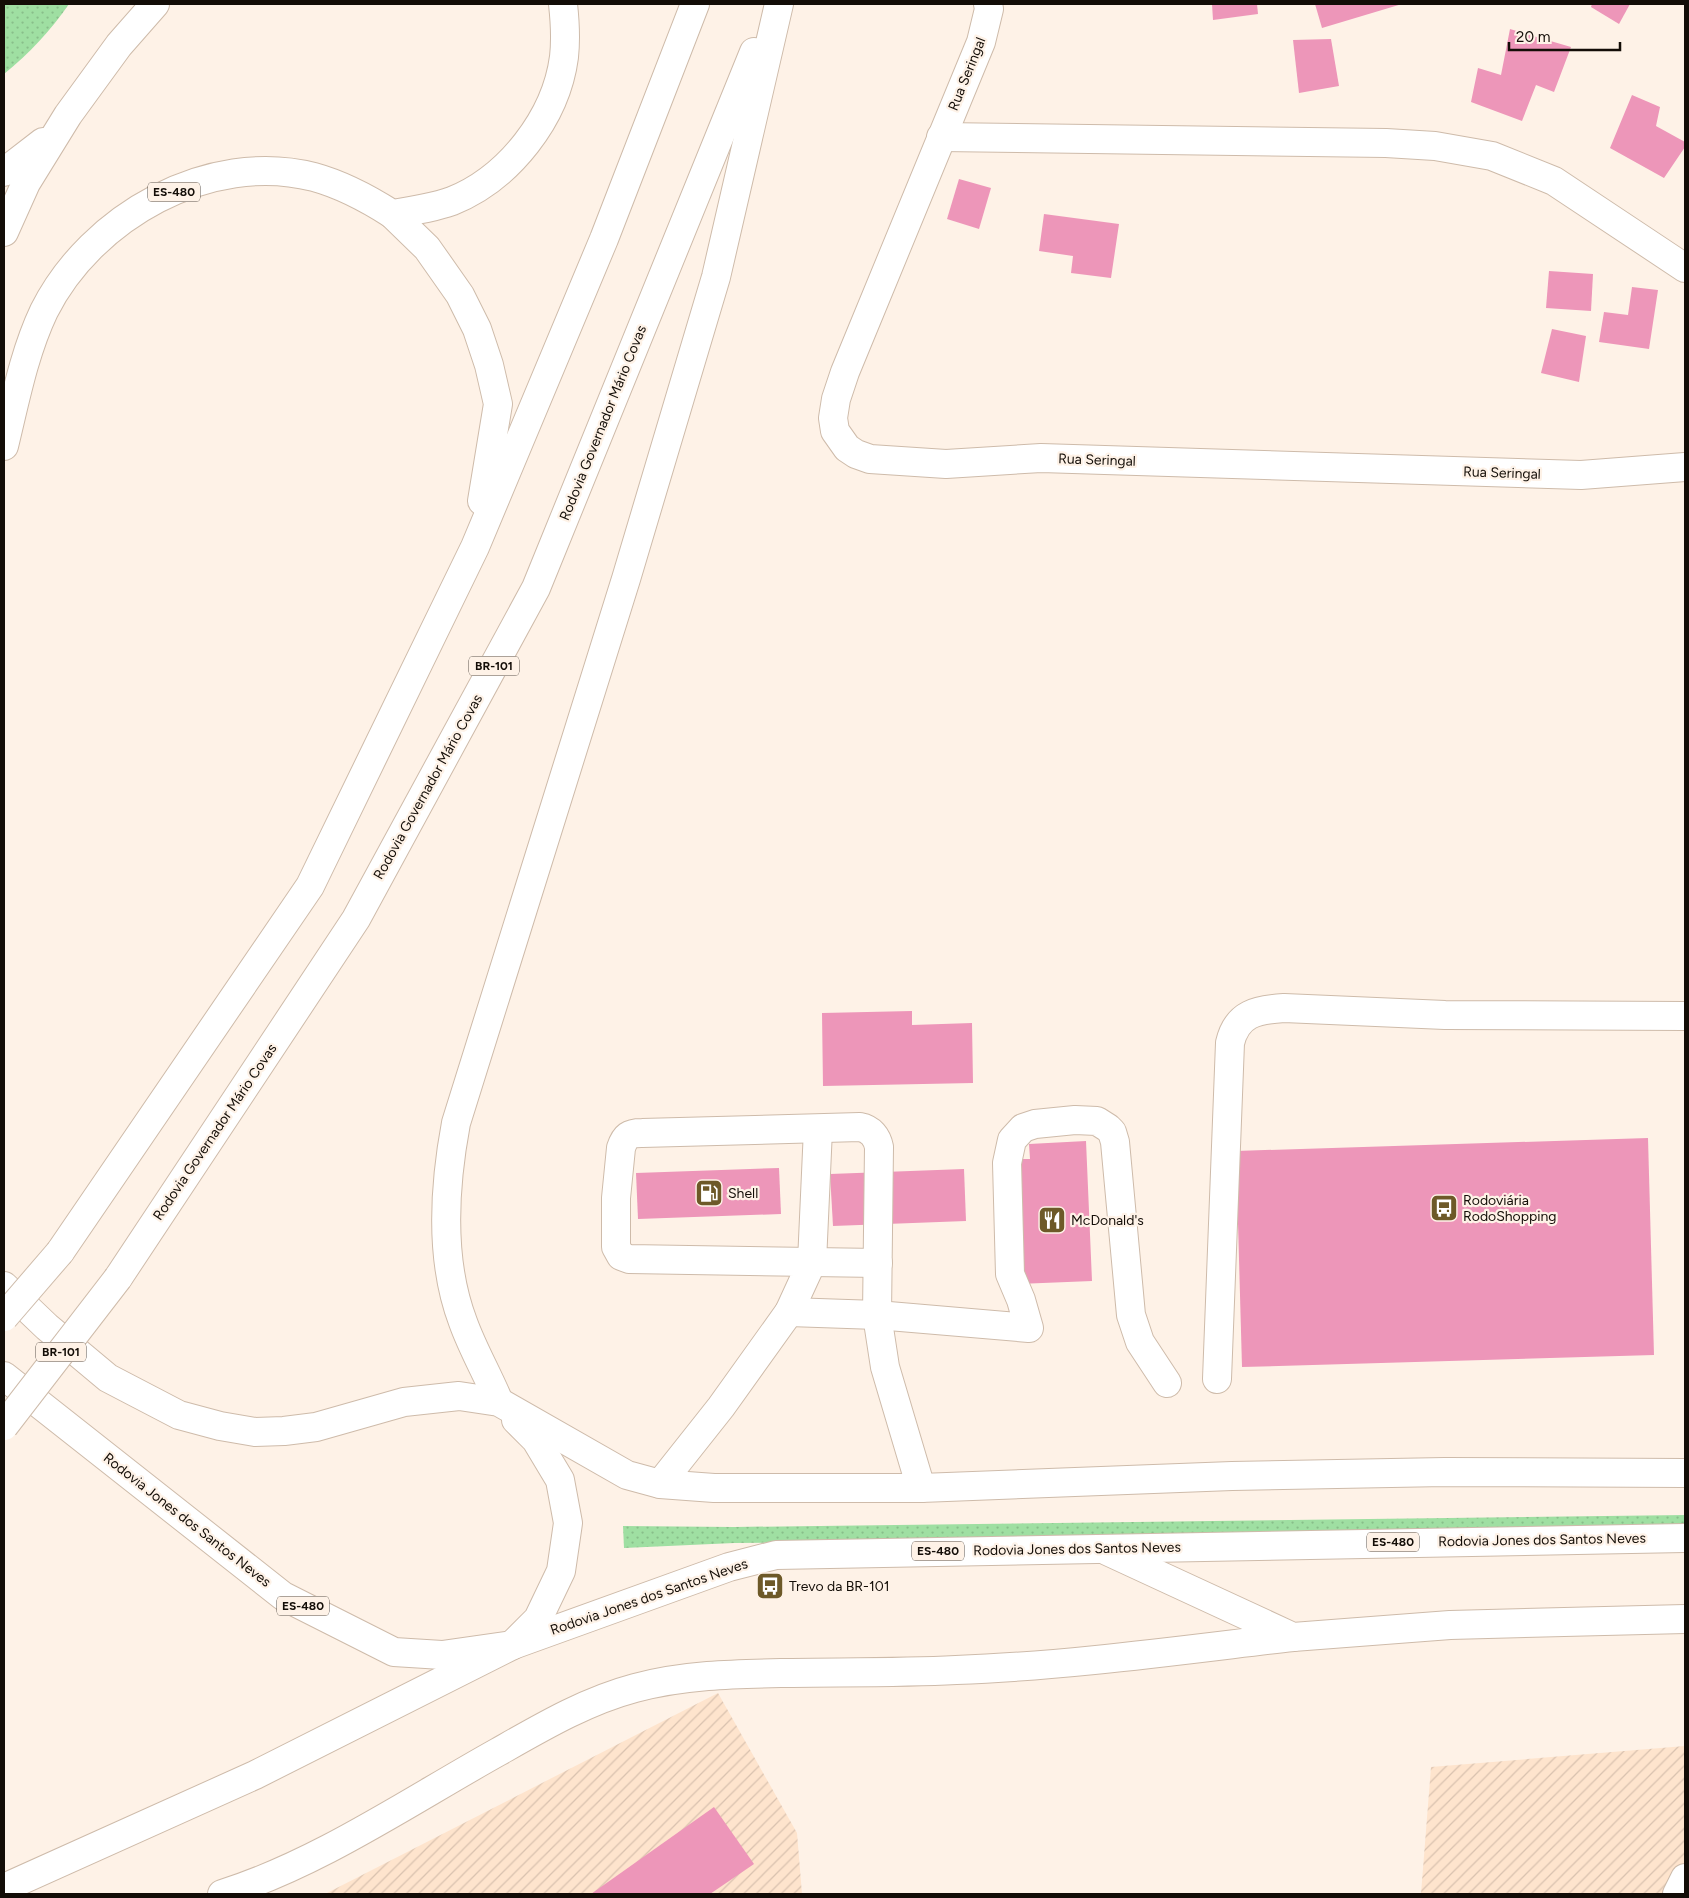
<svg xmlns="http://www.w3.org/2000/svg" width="1689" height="1898" font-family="Figtree,sans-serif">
	<defs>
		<pattern id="industrial-furrows" width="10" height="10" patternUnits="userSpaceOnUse" patternTransform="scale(1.25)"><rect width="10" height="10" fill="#fee4cd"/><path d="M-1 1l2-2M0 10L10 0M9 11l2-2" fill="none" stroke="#d9c2af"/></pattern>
		<pattern id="grass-dots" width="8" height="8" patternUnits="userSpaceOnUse" patternTransform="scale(1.25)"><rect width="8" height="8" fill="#9fdfa2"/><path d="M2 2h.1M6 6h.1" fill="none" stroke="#88be8a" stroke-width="1.8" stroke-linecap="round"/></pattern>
	</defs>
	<rect width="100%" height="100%" fill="#fef2e7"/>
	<g fill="url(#industrial-furrows)">
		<polygon points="718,1693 797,1833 802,1894 325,1894"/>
		<polygon points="1685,1746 1685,1894 1421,1894 1431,1767"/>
	</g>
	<g fill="url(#grass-dots)">
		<path d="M4 4H69C50 31 30 53 4 74Z"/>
		<polygon points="1685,1515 1685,1536 734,1543 624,1548 623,1526 734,1527"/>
	</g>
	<g fill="#ed96b9">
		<polygon points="1212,4 1257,4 1258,14 1213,20"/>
		<polygon points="1315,4 1402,4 1322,28"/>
		<polygon points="1592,4 1630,4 1619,24 1591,7"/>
		<polygon points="1510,29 1571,47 1554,92 1536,85 1522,121 1471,102 1478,68 1501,75"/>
		<polygon points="1331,39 1339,86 1299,93 1293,40"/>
		<polygon points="1632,95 1660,107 1656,126 1685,142 1685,147 1664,178 1610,148"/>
		<polygon points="959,179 991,188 979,229 947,219"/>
		<polygon points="1044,214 1119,224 1111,278 1071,273 1073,256 1039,251"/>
		<polygon points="1549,271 1593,274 1591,311 1546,308"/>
		<polygon points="1632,287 1658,290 1649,349 1599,342 1604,312 1628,315"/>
		<polygon points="1552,329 1586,336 1579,382 1541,373"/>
		<polygon points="912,1011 912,1025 972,1023 973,1083 823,1086 822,1013"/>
		<polygon points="1648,1138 1654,1355 1242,1367 1236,1151"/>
		<polygon points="1086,1141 1092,1281 1018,1284 1012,1159 1030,1159 1029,1144"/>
		<polygon points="779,1168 781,1214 638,1219 636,1173"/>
		<polygon points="964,1169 966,1221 833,1226 830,1174"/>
		<polygon points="714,1807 754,1864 710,1894 591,1894"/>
	</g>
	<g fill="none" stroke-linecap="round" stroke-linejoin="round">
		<g stroke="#cebbaa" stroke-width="30">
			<g id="minor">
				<polyline points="988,4 989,9 981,42 845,372 836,399 833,418 835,431 847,448 856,454 870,459 946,464 1041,458 1581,475 1685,467"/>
				<polyline points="941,137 1386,143 1435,146 1492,156 1554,181 1685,268"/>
				<polyline points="818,1129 812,1262 878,1263"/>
				<polyline points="789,1312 877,1315 1029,1328 1021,1300 1010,1274 1007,1163 1012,1140 1023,1128 1035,1124 1075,1120 1097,1121 1108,1128 1112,1132 1115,1142 1131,1315 1140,1342 1167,1383"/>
				<path d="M1217 1379 1230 1043C1237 1013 1257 1010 1284 1008L1445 1015 1685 1016"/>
				<path d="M660 1484 721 1407 789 1312 812 1262 629 1259 621 1256 616 1247V1198L621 1148C625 1136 629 1133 642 1133L860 1127C871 1129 877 1137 879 1147L877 1315 885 1367 921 1488"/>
				<path d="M222 1894C318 1864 410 1801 498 1752 542 1727 586 1701 635 1688 683 1675 732 1674 781 1673 839 1672 898 1673 956 1670 1068 1666 1182 1650 1293 1637"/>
				<polyline points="1677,1894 1685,1878"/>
			</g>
		</g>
		<g stroke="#cebbaa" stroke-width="30">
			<g id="major">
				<polyline points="4,172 43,142"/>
				<polyline points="4,232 26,183 68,115 119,45 155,4"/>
				<path d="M4 446C15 401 24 353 44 311 91 217 209 150 314 177 343 185 367 198 392 214 413 211 432 208 452 201 509 178 556 118 564 57 566 39 565 22 563 4"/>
				<polyline points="4,1286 47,1327 108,1378 179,1415 220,1426 255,1432 284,1431 316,1427 404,1402 459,1396 499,1402 627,1475 660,1484 714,1488 921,1488 1232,1476 1445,1472 1685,1473"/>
				<polyline points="4,1376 283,1596 394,1652 442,1655 513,1645 729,1567 776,1555 1685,1538"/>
				<polyline points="1107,1551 1293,1637 1450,1625 1685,1619"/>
				<polyline points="515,1642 538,1619 561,1571 568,1523 560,1480 536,1440 516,1420"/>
			</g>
		</g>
		<g stroke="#cebbaa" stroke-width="30">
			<g id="highway">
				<polyline points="392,214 427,248 460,295 477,329 489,365 498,404 482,501"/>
				<polyline points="60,1252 310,886 475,547 604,239 695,4"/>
				<polyline points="118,1278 356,919 536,588 754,52"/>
				<path d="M499 1402C488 1375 473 1350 463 1322 439 1259 444 1187 456 1123L626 579 716 277 779 4"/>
				<polyline points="4,1888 255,1775 513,1645"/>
			</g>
		</g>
		<use href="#minor" stroke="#fff" stroke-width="28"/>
		<use href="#major" stroke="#fff" stroke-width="28"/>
		<use href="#highway" stroke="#fff" stroke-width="28"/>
		<g stroke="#cebbaa" stroke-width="30" stroke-linecap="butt">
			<g id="highway-bridge">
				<polyline points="4,1317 60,1252"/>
				<polyline points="4,1426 118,1278"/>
			</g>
		</g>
		<use href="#highway-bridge" stroke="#fff" stroke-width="28"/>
	</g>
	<defs>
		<g id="fuel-square" transform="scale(1.4375)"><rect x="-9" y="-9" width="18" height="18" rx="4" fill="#6d5928" stroke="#fef2e7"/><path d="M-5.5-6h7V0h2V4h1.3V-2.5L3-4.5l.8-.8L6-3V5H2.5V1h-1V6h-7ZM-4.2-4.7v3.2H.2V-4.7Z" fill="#fff"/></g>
		<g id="bus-square" transform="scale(1.4375)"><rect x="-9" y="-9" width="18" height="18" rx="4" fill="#6d5928" stroke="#fef2e7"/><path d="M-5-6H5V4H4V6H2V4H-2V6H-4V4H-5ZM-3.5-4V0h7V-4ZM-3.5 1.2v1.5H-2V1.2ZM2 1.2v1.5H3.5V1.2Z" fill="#fff"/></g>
		<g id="restaurant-square" transform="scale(1.4375)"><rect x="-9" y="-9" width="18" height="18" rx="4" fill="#6d5928" stroke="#fef2e7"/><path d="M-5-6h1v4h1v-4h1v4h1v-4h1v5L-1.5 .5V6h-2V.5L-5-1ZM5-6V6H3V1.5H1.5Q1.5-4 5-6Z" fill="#fff"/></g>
	</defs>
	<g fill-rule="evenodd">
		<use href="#fuel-square" x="709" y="1193"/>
		<use href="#bus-square" x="1444" y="1208"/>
		<use href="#restaurant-square" x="1052" y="1220"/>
		<use href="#bus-square" x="770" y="1586"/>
	</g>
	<g text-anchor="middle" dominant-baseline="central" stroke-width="4.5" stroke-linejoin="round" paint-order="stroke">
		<g fill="#fef2e7" stroke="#5a524a" stroke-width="1">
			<rect x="148" y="182.5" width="52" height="19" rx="4"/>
			<rect x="469" y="656.5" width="50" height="19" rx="4"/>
			<rect x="36" y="1342.5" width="50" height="19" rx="4"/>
			<rect x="1367" y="1532.5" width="52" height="19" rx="4"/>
			<rect x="912" y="1541.5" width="52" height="19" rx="4"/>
			<rect x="277" y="1596.5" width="52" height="19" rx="4"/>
		</g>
		<g font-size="12" font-weight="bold" fill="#130d07">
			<text x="174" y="192">ES-480</text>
			<text x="494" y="666">BR-101</text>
			<text x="61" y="1352">BR-101</text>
			<text x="1393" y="1542">ES-480</text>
			<text x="938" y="1551">ES-480</text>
			<text x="303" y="1606">ES-480</text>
		</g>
		<g font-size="14" fill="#130d07" stroke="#fef2e7">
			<text transform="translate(967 74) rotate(-68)">Rua Seringal</text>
			<text transform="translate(603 423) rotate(-68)">Rodovia Governador Mário Covas</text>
			<text transform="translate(1097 460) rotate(2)">Rua Seringal</text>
			<text transform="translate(1502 473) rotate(2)">Rua Seringal</text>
			<text transform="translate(428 787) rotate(-61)">Rodovia Governador Mário Covas</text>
			<text transform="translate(215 1132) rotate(-56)">Rodovia Governador Mário Covas</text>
			<text transform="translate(187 1520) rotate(38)">Rodovia Jones dos Santos Neves</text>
			<text transform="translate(1542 1540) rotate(-1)">Rodovia Jones dos Santos Neves</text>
			<text transform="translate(1077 1549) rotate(-1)">Rodovia Jones dos Santos Neves</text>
			<text transform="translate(649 1597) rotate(-19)">Rodovia Jones dos Santos Neves</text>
		</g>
		<g font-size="14" fill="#130d07" stroke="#fef2e7" text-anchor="start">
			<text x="728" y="1193">Shell</text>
			<text x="1463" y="1200">Rodoviária<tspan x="1463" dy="16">RodoShopping</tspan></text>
			<text x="1071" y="1220">McDonald's</text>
			<text x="789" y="1586">Trevo da BR-101</text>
		</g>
	</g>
	<rect width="1689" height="1898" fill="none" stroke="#130d07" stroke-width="10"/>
	<path d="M1509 42v8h111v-8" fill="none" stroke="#130d07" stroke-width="2.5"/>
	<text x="1516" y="42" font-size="15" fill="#130d07" stroke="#fef2e7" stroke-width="4" paint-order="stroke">20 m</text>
</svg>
